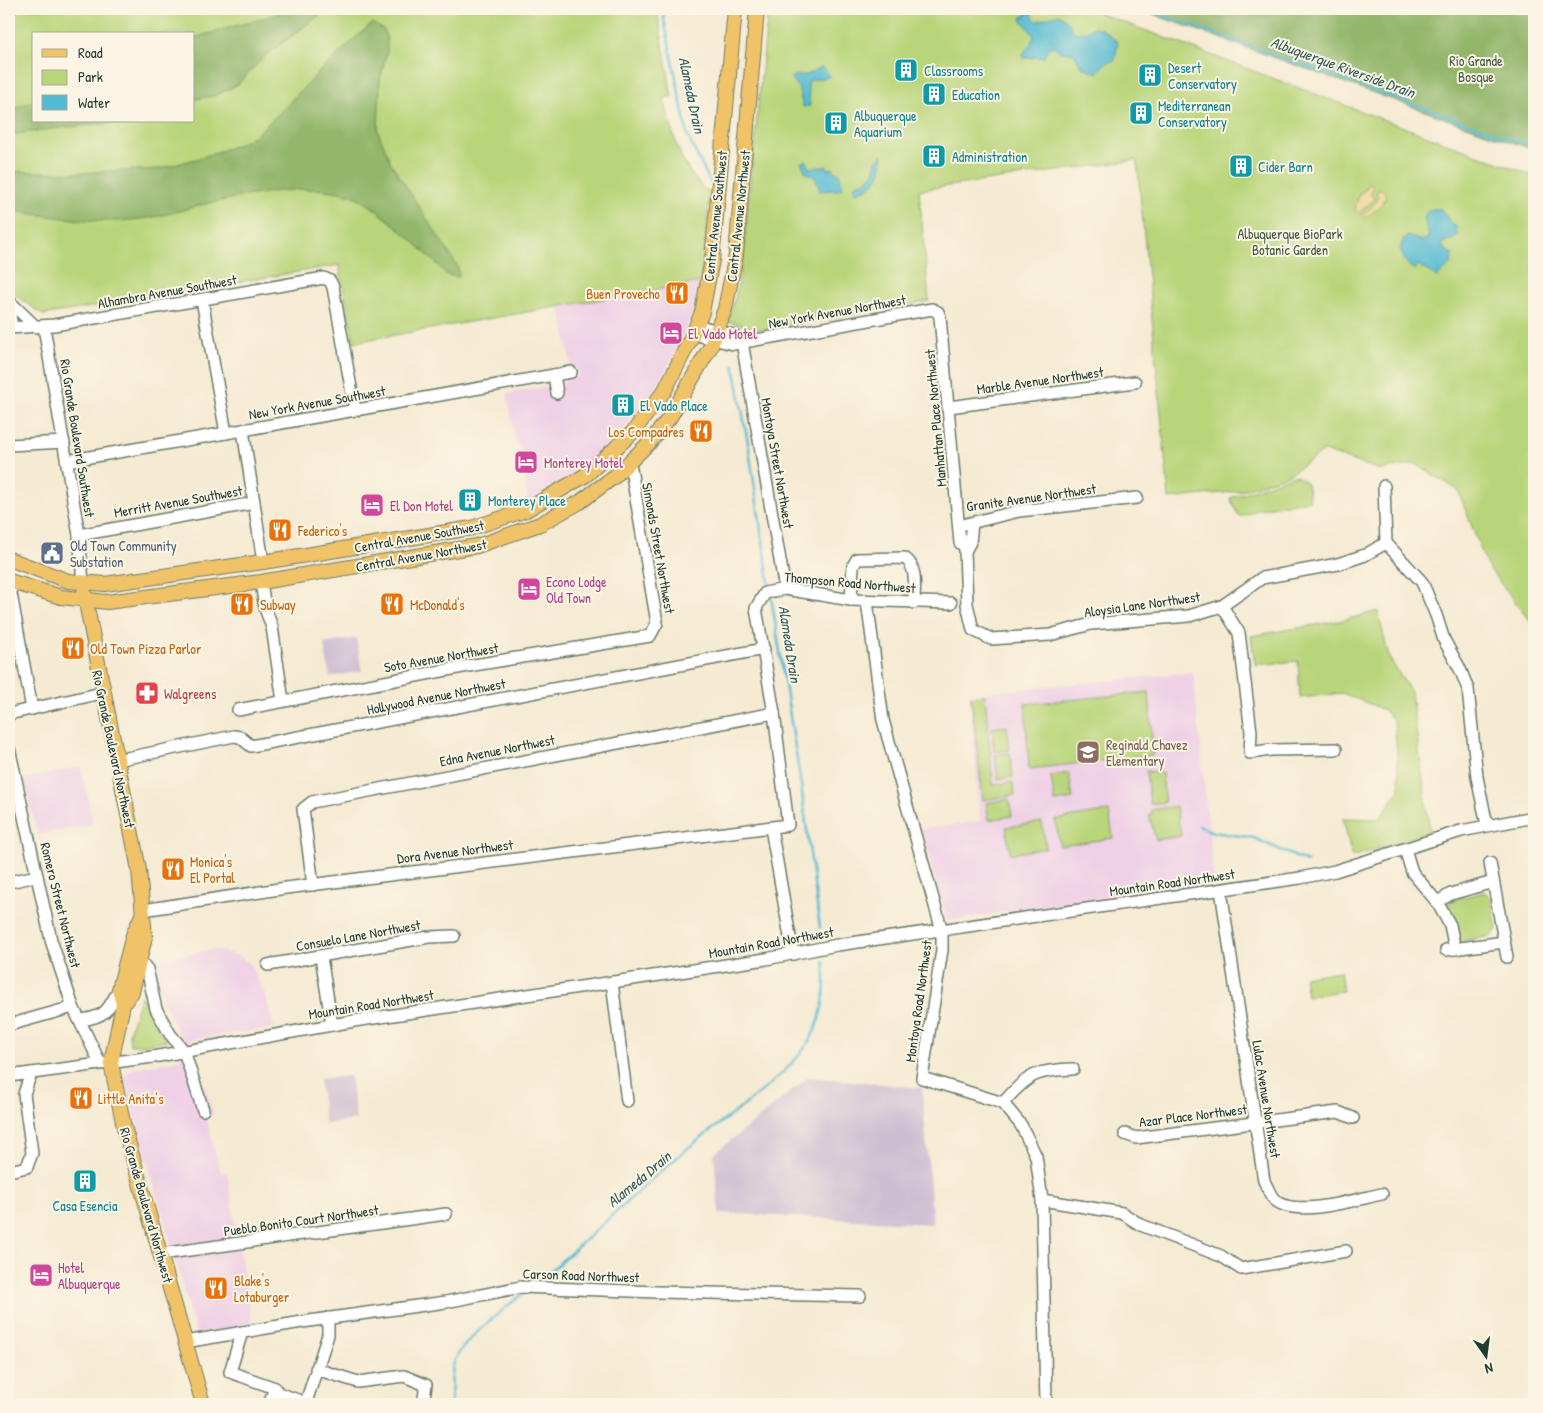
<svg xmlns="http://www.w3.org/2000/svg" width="1543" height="1413" font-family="'Patrick Hand',sans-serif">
	<rect width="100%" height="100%" fill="#fcf5e5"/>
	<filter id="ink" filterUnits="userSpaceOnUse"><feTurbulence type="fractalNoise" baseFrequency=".02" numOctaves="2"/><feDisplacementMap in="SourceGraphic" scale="10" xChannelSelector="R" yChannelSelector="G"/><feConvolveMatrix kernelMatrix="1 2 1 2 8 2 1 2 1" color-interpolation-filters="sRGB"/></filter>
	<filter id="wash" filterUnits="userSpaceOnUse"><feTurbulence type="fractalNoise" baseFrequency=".0096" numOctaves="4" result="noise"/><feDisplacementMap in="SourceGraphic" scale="20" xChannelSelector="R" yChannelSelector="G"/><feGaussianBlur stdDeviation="1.12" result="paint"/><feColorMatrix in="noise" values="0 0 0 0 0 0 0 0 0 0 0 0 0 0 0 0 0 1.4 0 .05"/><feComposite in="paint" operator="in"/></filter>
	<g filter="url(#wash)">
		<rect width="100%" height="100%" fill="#f5ead2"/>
		<g fill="#efd0e6">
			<polygon points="701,282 690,320 679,346 658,384 637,414 616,438 591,461 528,503 519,445 516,445 507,394 545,387 546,389 562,386 567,380 579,377 577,366 571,366 560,306"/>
			<polygon points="1193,672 1214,881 947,921 921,829 980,821 969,694"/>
			<polygon points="81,767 93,824 38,835 24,779"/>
			<polygon points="215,949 240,956 250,964 266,996 274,1028 189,1040 214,1115 206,1117 221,1174 227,1173 252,1325 196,1334 124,1077 133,1068 180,1060 179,1035 158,989 153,962"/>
		</g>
		<g fill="#cdbed2">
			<polygon points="356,638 362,671 330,677 324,644"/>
			<polygon points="350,1076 356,1120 325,1124 319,1079"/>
			<polygon points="809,1077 922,1088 933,1224 719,1213 714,1154"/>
		</g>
		<g fill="#b9d57a" stroke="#6c8957" fill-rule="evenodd">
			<path d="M9 9H657L672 97 664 98C673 134 679 170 710 193L701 282 354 342 339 265 43 315 9 290ZM34 34H194V121H34Z"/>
			<polygon points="768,9 1088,9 1534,176 1534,622 1532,623 1487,566 1458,490 1416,464 1380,470 1324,451 1288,475 1239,491 1169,499 1137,160 919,190 929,301 763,330 727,321 736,295 742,264"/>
			<polygon points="1295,475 1307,483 1310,500 1260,509 1239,517 1230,498"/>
			<polygon points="1378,611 1389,658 1411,692 1430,832 1352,857 1343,818 1379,819 1400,789 1394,720 1382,709 1342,693 1300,698 1298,661 1255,665 1251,636 1344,620"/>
			<polygon points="1149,692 1153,755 1029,769 1025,704"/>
			<polygon points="985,695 993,785 1013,782 1015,795 983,800 971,697"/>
			<polygon points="1007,726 1010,750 994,752 992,728"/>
			<polygon points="1010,753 1013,777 998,779 995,755"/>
			<polygon points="1146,771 1162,773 1165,802 1150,804"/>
			<polygon points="1069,773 1073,799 1055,802 1051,776"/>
			<polygon points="1009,799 1012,816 989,820 986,803"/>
			<polygon points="1176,806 1181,836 1156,840 1149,814 1152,814 1151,810"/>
			<polygon points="1109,811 1113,838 1060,846 1055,820"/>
			<polygon points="1042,822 1046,848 1010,854 1006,827"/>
			<polygon points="1485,892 1491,898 1497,929 1492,936 1463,941 1457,937 1454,918 1446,904 1456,899"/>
			<polygon points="1340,971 1343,991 1307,996 1304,977"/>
			<polygon points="141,996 159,1031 167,1040 145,1045 130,1045 129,1032"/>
		</g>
		<g fill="#92b66a" stroke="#587a4f">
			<polygon points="294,9 328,9 266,55 237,85 214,96 194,99 194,38"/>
			<polygon points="1138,9 1534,9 1534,150"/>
			<path d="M372 23 384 30 387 39V51L380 81 378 131 391 163 458 267 459 277 447 275C431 257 373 202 351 195 307 181 246 196 201 205 181 210 161 217 141 219 97 225 53 216 9 211V171L75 173 158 169 200 158 237 145 253 137 275 117 322 69Z"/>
			<polygon points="34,101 34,121 138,121 67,127 9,135 9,110"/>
		</g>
		<path fill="#eeda9e" stroke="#868c69" d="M1370 182 1374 189 1369 192 1375 199 1360 212 1363 215C1367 212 1377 202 1379 196L1376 193 1380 188 1385 193 1386 199 1382 200 1383 202C1379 207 1369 216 1364 218L1355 209 1359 194 1365 190Z"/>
		<g fill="#53bad1" stroke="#397c82">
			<path d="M1030 10 1034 19 1037 21 1059 14 1069 22 1072 31C1079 35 1087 31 1094 27L1102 29 1118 42 1115 60 1104 64 1097 73 1083 67 1073 53 1060 52 1054 46 1048 48 1044 57 1023 58 1022 55 1030 45 1034 36 1021 19 1022 16 1026 17V12Z"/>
			<polygon points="822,67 830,75 829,77 811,80 808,83 810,106 803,107 798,87 791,79 793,76 806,75"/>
			<path d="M882 154C885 174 873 190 854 192L855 184 865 182 875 171V162Z"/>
			<polygon points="807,161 809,168 827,166 828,169 833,168 834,172 839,172 843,188 837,190 820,191 815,177 806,173 801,162"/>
			<path d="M1432 209H1441L1452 225 1456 226 1458 237 1442 243 1443 248 1453 254 1450 265 1437 277 1418 265 1414 270C1404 262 1394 247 1407 236L1422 241 1429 237 1424 218 1427 212Z"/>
		</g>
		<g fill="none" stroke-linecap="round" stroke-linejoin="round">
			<g stroke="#53bad1" stroke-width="2.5">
				<polyline points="662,9 688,137 710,182"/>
				<polyline points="1145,9 1534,147"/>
				<polyline points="734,365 748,443 770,588"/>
				<polyline points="771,596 801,785 820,928"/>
				<polyline points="1199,826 1213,832 1254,838 1307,862"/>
				<path d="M536 1283C588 1240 635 1192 687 1149 723 1119 788 1079 811 1038 824 1014 827 988 824 961"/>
				<path d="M451 1404C452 1392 451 1378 453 1366 458 1342 507 1307 526 1291"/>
			</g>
		</g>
	</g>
	<g filter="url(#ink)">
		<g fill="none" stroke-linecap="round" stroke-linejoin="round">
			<g stroke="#6a7a6b" stroke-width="14">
				<g id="minor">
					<polyline points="202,300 226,433"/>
					<polyline points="9,301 36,327"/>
					<polyline points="9,309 12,327"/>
					<polyline points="696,325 733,335 742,342"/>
					<polyline points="44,327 79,535 83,583"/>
					<polyline points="9,328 54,325 324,278 330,281 333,287 355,410"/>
					<polyline points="693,334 733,344 932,309 938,312 940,317 960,543 965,547"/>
					<polyline points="742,342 785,589"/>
					<polyline points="554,375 557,393"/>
					<polyline points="949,407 1135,382"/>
					<polyline points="243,430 263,562"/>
					<polyline points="9,445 64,442"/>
					<polyline points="67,461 571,372"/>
					<polyline points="1384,486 1386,543 1422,582 1436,615 1444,640 1460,669 1468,689 1477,777 1487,825"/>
					<polyline points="966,524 1019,511 1137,498"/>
					<polyline points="972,524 970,542 965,551 967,604 973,630 991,639 1050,635 1091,624 1189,616 1222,606 1262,578 1338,564 1365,555 1386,543"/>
					<polyline points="79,535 254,503"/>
					<polyline points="261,582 265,608 272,627 283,701"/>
					<polyline points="9,583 32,709"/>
					<path d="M851 600 853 566 857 559 904 558C918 565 914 589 914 603"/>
					<polyline points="867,601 883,720 942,931 942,950 922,1078 1003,1103 1021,1125 1036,1156 1042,1200 1046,1404"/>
					<polyline points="1222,606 1239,633 1251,732 1250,753 1271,750 1336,749"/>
					<polyline points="238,710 468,666 650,636 657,623 630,463"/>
					<polyline points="9,714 102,693"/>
					<polyline points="9,748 51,940 73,1007 100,1063"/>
					<polyline points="117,760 234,736 240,737 251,746 764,649"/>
					<polyline points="771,828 793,954"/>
					<polyline points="1405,849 1412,872 1437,902 1450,925 1455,949"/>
					<polyline points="1490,863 1507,957"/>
					<polyline points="9,882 37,876"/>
					<polyline points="313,885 303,809 312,802 774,713"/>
					<path d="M1221 890 1264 1181C1267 1186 1269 1193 1273 1198 1292 1220 1356 1199 1382 1194"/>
					<polyline points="1437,902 1451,894 1493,882"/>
					<polyline points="143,910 286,888 788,825 774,713 756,608 765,593 785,589 851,600 951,603"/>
					<polyline points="1446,950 1504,942"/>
					<polyline points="321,957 332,1025"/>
					<polyline points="140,961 147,969 156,1009 170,1034 184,1051 203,1110"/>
					<polyline points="268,965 429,937 454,936"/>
					<polyline points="612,982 627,1101"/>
					<path d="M81 1020C106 1017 108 1010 119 989"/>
					<polyline points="9,1025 73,1007"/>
					<polyline points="9,1076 153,1057 354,1021 766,959 837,945 1300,878 1335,871 1461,831 1534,817"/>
					<path d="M1003 1103C1028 1075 1035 1070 1073 1069"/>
					<polyline points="1125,1134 1136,1138 1338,1112 1353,1118"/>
					<polyline points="9,1171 27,1167 32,1153 24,1094 31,1073"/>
					<polyline points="1042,1200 1122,1213 1141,1225 1221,1256 1241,1269 1346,1251"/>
					<polyline points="161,1254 446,1214"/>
					<polyline points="242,1332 230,1372 275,1388 278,1393 309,1404"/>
					<polyline points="185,1342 302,1322 446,1302 521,1287 657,1292 860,1296"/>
					<polyline points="316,1369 358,1382 404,1376 426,1385 423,1404"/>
					<polyline points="269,1404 275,1388"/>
					<polyline points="307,1404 308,1396 328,1335 328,1318"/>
				</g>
			</g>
			<g stroke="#6a7a6b" stroke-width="16">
				<g id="major">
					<polyline points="9,559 68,581 105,584 263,562 472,528 526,510 586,475 633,432 665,390 693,334 702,312 712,260 735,9"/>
					<polyline points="9,581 61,597 107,602 261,582 477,546 540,524 580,502 615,476 650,442 670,417 711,346 725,309 736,255 757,9"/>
					<polyline points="84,592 139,870 145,937 132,992 123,1004 111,1063 124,1127 203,1404"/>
					<polyline points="123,1004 119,989 133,935 142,915"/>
				</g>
			</g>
			<use href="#minor" stroke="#fff" stroke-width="11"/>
			<use href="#major" stroke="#f1c369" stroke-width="14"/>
		</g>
	</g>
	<defs>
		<g id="building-square" transform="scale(1.25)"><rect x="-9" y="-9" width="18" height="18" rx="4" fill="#0f9aa8" stroke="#fcf5e5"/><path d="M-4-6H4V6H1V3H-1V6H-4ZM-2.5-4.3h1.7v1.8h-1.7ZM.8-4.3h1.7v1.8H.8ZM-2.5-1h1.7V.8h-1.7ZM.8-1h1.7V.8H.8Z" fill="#fff"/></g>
		<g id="restaurant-square" transform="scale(1.25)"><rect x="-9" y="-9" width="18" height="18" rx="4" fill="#e8710a" stroke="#fcf5e5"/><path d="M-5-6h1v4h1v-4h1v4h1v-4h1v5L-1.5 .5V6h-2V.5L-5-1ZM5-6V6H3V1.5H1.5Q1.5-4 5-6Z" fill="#fff"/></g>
		<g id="hotel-square" transform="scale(1.25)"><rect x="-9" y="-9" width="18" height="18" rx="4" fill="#d1479c" stroke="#fcf5e5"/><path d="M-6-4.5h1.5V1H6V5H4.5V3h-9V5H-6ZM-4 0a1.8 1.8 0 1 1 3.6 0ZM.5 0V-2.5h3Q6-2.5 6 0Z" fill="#fff"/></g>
		<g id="civic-square" transform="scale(1.25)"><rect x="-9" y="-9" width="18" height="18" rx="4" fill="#5c6f8a" stroke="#fcf5e5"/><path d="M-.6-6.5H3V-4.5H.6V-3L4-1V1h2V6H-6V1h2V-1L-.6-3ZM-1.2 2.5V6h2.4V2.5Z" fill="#fff"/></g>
		<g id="pharmacy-square" transform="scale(1.25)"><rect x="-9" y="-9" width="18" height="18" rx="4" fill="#e0444e" stroke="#fcf5e5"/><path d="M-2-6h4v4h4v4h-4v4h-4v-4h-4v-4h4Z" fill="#fff"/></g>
		<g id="school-square" transform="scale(1.25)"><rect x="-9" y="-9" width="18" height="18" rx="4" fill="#8d6e63" stroke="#fcf5e5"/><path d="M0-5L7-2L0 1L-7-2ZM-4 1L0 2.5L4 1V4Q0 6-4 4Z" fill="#fff"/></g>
	</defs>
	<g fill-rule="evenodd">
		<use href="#building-square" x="906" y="70"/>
		<use href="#building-square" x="1150" y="75"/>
		<use href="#building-square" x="934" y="94"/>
		<use href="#building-square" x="1141" y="113"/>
		<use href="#building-square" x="836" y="123"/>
		<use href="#building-square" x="934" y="156"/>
		<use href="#building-square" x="1241" y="166"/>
		<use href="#restaurant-square" x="677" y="293"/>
		<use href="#hotel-square" x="671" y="333"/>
		<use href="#building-square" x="623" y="405"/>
		<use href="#restaurant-square" x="701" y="431"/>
		<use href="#hotel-square" x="526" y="462"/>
		<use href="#building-square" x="470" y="500"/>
		<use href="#hotel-square" x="372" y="505"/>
		<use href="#restaurant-square" x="280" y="530"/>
		<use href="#civic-square" x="52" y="553"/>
		<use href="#hotel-square" x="529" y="589"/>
		<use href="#restaurant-square" x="242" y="604"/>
		<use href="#restaurant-square" x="392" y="604"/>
		<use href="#restaurant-square" x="73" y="648"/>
		<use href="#pharmacy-square" x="147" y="693"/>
		<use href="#school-square" x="1088" y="752"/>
		<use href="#restaurant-square" x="173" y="869"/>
		<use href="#restaurant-square" x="81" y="1098"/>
		<use href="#building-square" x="85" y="1181"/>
		<use href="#hotel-square" x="41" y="1275"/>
		<use href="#restaurant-square" x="216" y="1288"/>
	</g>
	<g text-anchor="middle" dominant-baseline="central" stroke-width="4" stroke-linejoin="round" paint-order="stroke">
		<g font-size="14" fill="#3e5b42" stroke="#fcf5e5">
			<text x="1476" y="60">Rio Grande<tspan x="1476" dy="16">Bosque</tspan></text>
			<text x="1290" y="233">Albuquerque BioPark<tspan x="1290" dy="16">Botanic Garden</tspan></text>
		</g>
		<g font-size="14" fill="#0d838f" stroke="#fcf5e5" text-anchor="start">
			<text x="1168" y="67">Desert<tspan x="1168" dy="16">Conservatory</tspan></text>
			<text x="924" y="70">Classrooms</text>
			<text x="952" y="94">Education</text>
			<text x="1158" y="105">Mediterranean<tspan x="1158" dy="16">Conservatory</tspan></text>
			<text x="854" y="115">Albuquerque<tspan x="854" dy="16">Aquarium</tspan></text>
			<text x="952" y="156">Administration</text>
			<text x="1258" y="166">Cider Barn</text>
			<text x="640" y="405">El Vado Place</text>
			<text x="488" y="500">Monterey Place</text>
			<text x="85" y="1205" text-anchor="middle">Casa Esencia</text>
		</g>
		<g font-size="14" fill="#1f3d34" stroke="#fcf5e5">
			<text transform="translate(715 216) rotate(-84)">Central Avenue Southwest</text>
			<text transform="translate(738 216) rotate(-84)">Central Avenue Northwest</text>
			<text transform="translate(167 291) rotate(-10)">Alhambra Avenue Southwest</text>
			<text transform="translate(837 311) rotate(-10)">New York Avenue Northwest</text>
			<text transform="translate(1040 380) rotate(-8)">Marble Avenue Northwest</text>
			<text transform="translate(317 402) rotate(-10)">New York Avenue Southwest</text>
			<text transform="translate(935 418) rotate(-95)">Manhattan Place Northwest</text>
			<text transform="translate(78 438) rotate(81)">Rio Grande Boulevard Southwest</text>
			<text transform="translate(778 463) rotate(80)">Montoya Street Northwest</text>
			<text transform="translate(1031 497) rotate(-8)">Granite Avenue Northwest</text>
			<text transform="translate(178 501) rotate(-10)">Merritt Avenue Southwest</text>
			<text transform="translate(419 536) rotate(-10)">Central Avenue Southwest</text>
			<text transform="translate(659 548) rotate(80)">Simonds Street Northwest</text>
			<text transform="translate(421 555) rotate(-10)">Central Avenue Northwest</text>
			<text transform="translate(850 582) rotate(5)">Thompson Road Northwest</text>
			<text transform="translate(1142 604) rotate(-8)">Aloysia Lane Northwest</text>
			<text transform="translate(441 657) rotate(-10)">Soto Avenue Northwest</text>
			<text transform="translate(436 696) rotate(-11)">Hollywood Avenue Northwest</text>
			<text transform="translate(114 749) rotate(78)">Rio Grande Boulevard Northwest</text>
			<text transform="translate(497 750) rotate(-11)">Edna Avenue Northwest</text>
			<text transform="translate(455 851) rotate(-7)">Dora Avenue Northwest</text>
			<text transform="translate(1172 882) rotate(-8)">Mountain Road Northwest</text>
			<text transform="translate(61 905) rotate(76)">Romero Street Northwest</text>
			<text transform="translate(358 935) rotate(-10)">Consuelo Lane Northwest</text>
			<text transform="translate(771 942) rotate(-10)">Mountain Road Northwest</text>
			<text transform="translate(918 1001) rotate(-82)">Montoya Road Northwest</text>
			<text transform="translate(371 1004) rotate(-9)">Mountain Road Northwest</text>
			<text transform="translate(1267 1099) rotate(81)">Lulac Avenue Northwest</text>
			<text transform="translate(1193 1115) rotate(-7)">Azar Place Northwest</text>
			<text transform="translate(147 1205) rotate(74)">Rio Grande Boulevard Northwest</text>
			<text transform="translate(301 1220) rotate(-8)">Pueblo Bonito Court Northwest</text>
			<text transform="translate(581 1275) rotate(2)">Carson Road Northwest</text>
		</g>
		<g font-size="14" fill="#c56008" stroke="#fcf5e5" text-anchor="start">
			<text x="660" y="293" text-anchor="end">Buen Provecho</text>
			<text x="684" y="431" text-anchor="end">Los Compadres</text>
			<text x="298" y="530">Federico's</text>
			<text x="260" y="604">Subway</text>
			<text x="410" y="604">McDonald's</text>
			<text x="90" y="648">Old Town Pizza Parlor</text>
			<text x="190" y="861">Monica's<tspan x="190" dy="16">El Portal</tspan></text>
			<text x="98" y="1098">Little Anita’s</text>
			<text x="234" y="1280">Blake's<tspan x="234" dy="16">Lotaburger</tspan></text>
		</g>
		<g font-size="14" fill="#b23c85" stroke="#fcf5e5" text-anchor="start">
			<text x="688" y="333">El Vado Motel</text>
			<text x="544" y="462">Monterey Motel</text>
			<text x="390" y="505">El Don Motel</text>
			<text x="546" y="581">Econo Lodge<tspan x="546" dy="16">Old Town</tspan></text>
			<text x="58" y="1267">Hotel<tspan x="58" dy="16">Albuquerque</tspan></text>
		</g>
		<g font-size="14" fill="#4e5e75" stroke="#fcf5e5" text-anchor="start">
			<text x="70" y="545">Old Town Community<tspan x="70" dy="16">Substation</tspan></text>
		</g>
		<g font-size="14" fill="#be3a42" stroke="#fcf5e5" text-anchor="start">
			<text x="164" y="693">Walgreens</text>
		</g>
		<g font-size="14" fill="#785e54" stroke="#fcf5e5" text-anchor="start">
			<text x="1106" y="744">Reginald Chavez<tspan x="1106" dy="16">Elementary</tspan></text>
		</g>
		<g font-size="15" font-style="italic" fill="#2c5c5b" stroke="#fcf5e5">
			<text transform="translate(1343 67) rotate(20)">Albuquerque Riverside Drain</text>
			<text transform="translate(692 95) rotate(78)">Alameda Drain</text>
			<text transform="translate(790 644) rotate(81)">Alameda Drain</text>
			<text transform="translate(639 1179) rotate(-40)">Alameda Drain</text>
		</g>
	</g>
	<rect width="1543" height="1413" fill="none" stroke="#fcf5e5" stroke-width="30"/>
	<rect x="32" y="32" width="162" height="90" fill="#fcf5e5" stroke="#a4ab9e"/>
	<rect x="42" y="49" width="25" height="8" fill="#f1c369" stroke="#a4ab9e"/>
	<text x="78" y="58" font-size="15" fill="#1f3d34">Road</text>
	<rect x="42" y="70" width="25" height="15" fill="#b9d57a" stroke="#a4ab9e"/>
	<text x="78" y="82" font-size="15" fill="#1f3d34">Park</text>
	<rect x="42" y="95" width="25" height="15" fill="#53bad1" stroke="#a4ab9e"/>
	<text x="78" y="108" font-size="15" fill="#1f3d34">Water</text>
	<g transform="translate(1486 1356) rotate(166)" stroke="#fcf5e5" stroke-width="4" paint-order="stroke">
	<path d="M0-4L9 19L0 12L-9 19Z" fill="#1f3d34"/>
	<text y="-8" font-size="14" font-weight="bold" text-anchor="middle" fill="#1f3d34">N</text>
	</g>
</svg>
